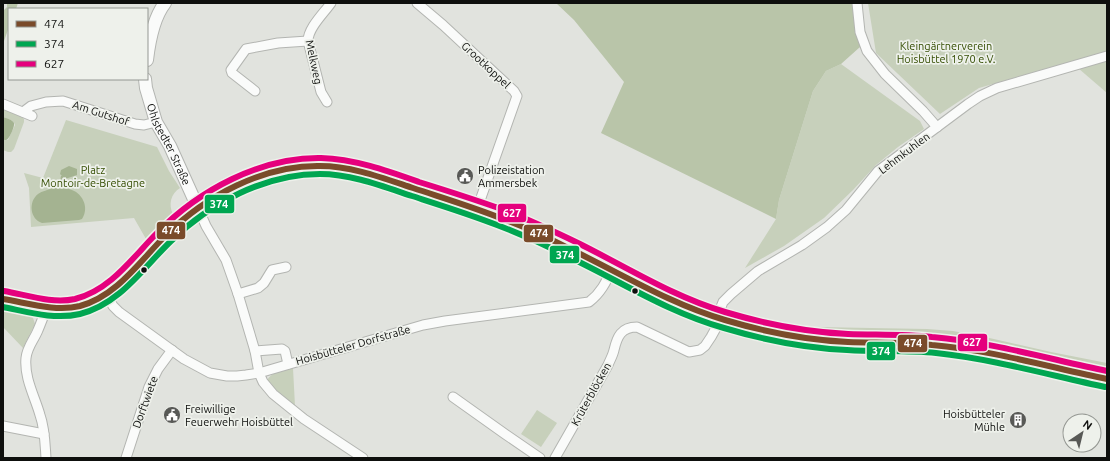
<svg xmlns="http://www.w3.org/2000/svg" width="1110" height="461" font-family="Ubuntu,sans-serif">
	<rect width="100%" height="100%" fill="#e1e3de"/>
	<g fill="#c7d0bb">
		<polygon points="868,3 1107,3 1107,51 979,88 940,114 876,53"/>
		<polygon points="1107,60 1107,93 1078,68"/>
		<polygon points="841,64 920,121 924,129 898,147 876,165 853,190 824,218 784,246 745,268 776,219 779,200 813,91 826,71"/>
		<path d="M3 109 22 117 24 119V122L14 149 11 152H8L3 150V139L6 140H8L15 125C14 120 8 119 3 117Z"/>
		<path d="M66 120 157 147 169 171 180 188C171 193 168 205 173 214L146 239 134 218 31 227 29 188 24 173 43 178Z"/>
		<polygon points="3,309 32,315 35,324 23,348 3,327"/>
		<path d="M816 327 927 329 953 331 985 337 1051 352 1107 363V370C1078 366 1050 357 1021 350 1001 345 980 340 959 337 913 330 866 333 819 330Z"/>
		<path d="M293 368 295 406 278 393 267 381C270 372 284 371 293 368Z"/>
		<polygon points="537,410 557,423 541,447 521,434"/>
	</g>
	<g fill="#b9c5a9">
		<polygon points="7,3 18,3 16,9 9,9 9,27 4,41 3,11 7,7"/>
		<polygon points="556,3 853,3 860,47 841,64 826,71 813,91 779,200 776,219 601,133 624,82 574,20"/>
	</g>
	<g fill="#a4b391">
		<path d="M3 117C6 118 13 120 14 123 15 126 9 140 6 140 5 140 4 140 3 139Z"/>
		<polygon points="69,166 77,169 77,175 65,179 60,174 61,170"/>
		<path d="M53 188C58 188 64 187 69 189 82 192 90 207 82 219L79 220 42 223C30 219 28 202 38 194 42 191 48 190 53 188Z"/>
	</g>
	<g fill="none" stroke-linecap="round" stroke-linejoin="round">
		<polyline stroke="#a4b391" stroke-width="2.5" points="61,188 62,177"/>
		<g stroke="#b3b5b1" stroke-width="11">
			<g id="street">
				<polyline points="417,3 443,25 514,91 517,96 477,209"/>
				<polyline points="857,3 860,32 867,51 885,74 923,111 937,127"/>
				<polyline points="255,91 232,73 231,70 246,49 278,43 308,41"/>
				<path d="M327 102 321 92 308 41C308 28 324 13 331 3"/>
				<polyline points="3,104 32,116"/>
				<polyline points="23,112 31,106 46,102 63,101 135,124 144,125 156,122"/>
				<polyline points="198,208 206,226 226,260 238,294 255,351 259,373 263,382 273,394 304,419 363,458"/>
				<path d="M106 294 113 306 119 312 184 359 210 373 227 376H237L246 375 259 373 423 325 445 321 589 302C601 293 606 282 612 269"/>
				<polyline points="238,294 258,288 264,283 272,270 286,267"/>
				<polyline points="255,351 282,349 285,351 288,364"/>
				<polyline points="453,397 505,434 540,458"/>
				<polyline points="3,426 44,434"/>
				<path d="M46 458C45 444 45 429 40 415 35 397 24 378 26 358 27 347 34 340 38 330 41 323 44 315 47 307"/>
				<polyline points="126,458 149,387 158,369 172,350"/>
				<path d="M555 458 608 365C610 360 613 355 614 350 617 337 621 327 637 327L689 352 700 350 705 346 711 337 716 328 721 307 723 302 731 294 758 271 802 245 827 227 846 210 878 171 968 104 980 96 997 88 1107 56"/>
			</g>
		</g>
		<g stroke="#b3b5b1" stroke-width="14">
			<g id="secondary">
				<path d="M147 60C149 43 154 17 165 3"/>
				<path id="s1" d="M145 79 146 88 156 122 170 146 198 208"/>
			</g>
		</g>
		<g stroke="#b3b5b1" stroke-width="16">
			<path id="primary" d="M3 299C28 303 55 312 79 306 116 297 141 260 166 235 204 197 266 165 320 166 351 167 383 178 413 188 460 203 508 218 552 240 585 255 616 272 648 288 667 298 687 308 708 315 753 330 801 339 848 342 880 343 912 342 943 346 969 349 994 355 1020 360 1049 366 1078 373 1107 379"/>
		</g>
		<use href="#street" stroke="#fafbfa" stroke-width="9"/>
		<use href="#secondary" stroke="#fafbfa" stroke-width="12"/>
		<use href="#primary" stroke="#fafbfa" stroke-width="14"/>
		<g stroke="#eef1eb" stroke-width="9">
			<path id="bus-1" d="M3 299C28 303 55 312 80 306 117 296 140 261 166 235 206 196 263 165 320 166 352 166 383 178 413 188 443 198 473 207 503 219 525 227 547 237 568 248 620 273 670 304 725 320 765 332 807 340 848 342 876 343 904 342 932 345 991 350 1049 367 1107 379"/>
		</g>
		<g stroke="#eef1eb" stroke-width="9">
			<path id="bus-2" d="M3 307C28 312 54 320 80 314 120 304 143 268 171 241 210 203 265 174 320 174 351 174 382 186 412 196 440 205 469 214 497 225 523 235 548 246 573 259 623 283 670 313 724 328 764 340 805 348 847 350 877 352 906 350 936 353 993 359 1049 375 1105 387"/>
		</g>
		<g stroke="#eef1eb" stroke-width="9">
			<path id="bus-3" d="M4 291C27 295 52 304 75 299 111 290 133 257 157 233 199 190 261 157 321 158 355 159 388 171 419 182 448 191 476 200 504 210 530 220 555 232 580 244 628 268 674 297 725 312 765 324 807 332 848 334 876 335 904 334 932 337 991 342 1049 359 1107 371"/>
		</g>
		<use href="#bus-1" stroke="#7a4b2a" stroke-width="6"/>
		<use href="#bus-2" stroke="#00a651" stroke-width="6"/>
		<use href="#bus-3" stroke="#e5007d" stroke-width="6"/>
	</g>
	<defs>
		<g id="civic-disc" transform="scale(0.9)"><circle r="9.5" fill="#585956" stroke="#eef1eb"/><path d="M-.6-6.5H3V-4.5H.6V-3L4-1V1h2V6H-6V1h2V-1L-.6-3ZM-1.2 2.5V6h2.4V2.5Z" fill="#fff"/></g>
		<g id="building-disc" transform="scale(0.9)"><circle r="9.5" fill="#585956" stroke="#eef1eb"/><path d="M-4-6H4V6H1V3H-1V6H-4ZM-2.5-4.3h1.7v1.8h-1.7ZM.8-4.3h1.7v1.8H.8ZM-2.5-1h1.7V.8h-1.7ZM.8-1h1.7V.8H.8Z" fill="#fff"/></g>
	</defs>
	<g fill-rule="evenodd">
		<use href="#civic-disc" x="465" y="176"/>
		<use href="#civic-disc" x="172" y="415"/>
		<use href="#building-disc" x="1018" y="420"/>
	</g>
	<g fill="#0e0f0d" stroke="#eef1eb" stroke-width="1.5">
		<circle cx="144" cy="270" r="3.5"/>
		<circle cx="635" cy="291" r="3.5"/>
	</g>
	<g text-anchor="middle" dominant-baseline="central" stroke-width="3.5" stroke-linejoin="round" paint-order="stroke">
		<g font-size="11" fill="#354e03" stroke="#eef1eb">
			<text x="946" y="46">Kleingärtnerverein<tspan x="946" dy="13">Hoisbüttel 1970 e.V.</tspan></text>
			<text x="93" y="170">Platz<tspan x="93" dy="13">Montoir-de-Bretagne</tspan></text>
		</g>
		<g font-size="11" fill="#0e0f0d" stroke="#eef1eb">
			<text transform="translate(314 62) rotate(78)">Melkweg</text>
			<text transform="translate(486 65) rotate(43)">Grootkoppel</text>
			<text transform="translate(101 113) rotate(18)">Am Gutshof</text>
			<text stroke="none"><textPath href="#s1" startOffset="70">Ohlstedter Straße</textPath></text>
			<text transform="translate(904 153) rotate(-37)">Lehmkuhlen</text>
			<text transform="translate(353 345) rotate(-16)">Hoisbütteler Dorfstraße</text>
			<text transform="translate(591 394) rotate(-61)">Krüterblöcken</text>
			<text transform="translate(145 402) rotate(-70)">Dorftwiete</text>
		</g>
		<g font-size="11" fill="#0e0f0d" stroke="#eef1eb" text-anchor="start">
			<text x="478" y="170">Polizeistation<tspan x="478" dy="13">Ammersbek</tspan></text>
			<text x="185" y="409">Freiwillige<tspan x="185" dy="13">Feuerwehr Hoisbüttel</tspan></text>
			<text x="1005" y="414" text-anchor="end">Hoisbütteler<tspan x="1005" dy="13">Mühle</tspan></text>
		</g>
	</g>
	<g stroke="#eef1eb" stroke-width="1.5">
		<rect x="204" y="194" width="31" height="20" rx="4" fill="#00a651"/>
		<rect x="497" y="203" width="30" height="20" rx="4" fill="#e5007d"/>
		<rect x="156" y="221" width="30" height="19" rx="4" fill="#7a4b2a"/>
		<rect x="523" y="224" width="31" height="19" rx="4" fill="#7a4b2a"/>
		<rect x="549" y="245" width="31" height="19" rx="4" fill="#00a651"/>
		<rect x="957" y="333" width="31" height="19" rx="4" fill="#e5007d"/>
		<rect x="897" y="334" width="31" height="19" rx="4" fill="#7a4b2a"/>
		<rect x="866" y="341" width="30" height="20" rx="4" fill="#00a651"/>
	</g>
	<g font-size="11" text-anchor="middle" font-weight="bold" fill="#fff">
		<text x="219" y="208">374</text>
		<text x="512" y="217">627</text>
		<text x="171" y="234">474</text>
		<text x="539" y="237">474</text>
		<text x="565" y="259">374</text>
		<text x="972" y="346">627</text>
		<text x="913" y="347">474</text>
		<text x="881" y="355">374</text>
	</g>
	<rect width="1110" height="461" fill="none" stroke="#0e0f0d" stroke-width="8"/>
	<rect x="8" y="8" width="140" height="72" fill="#eef1eb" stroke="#949792"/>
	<rect x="16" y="21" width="20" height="6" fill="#7a4b2a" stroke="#949792"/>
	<text x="44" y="28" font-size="12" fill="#0e0f0d">474</text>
	<rect x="16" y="41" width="20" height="6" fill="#00a651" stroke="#949792"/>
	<text x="44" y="48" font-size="12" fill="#0e0f0d">374</text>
	<rect x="16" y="61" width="20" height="6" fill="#e5007d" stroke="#949792"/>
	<text x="44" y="68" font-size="12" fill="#0e0f0d">627</text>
	<g transform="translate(1082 433) rotate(35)"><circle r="19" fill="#eef1eb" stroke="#949792"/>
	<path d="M0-3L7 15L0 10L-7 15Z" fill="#585956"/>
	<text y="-6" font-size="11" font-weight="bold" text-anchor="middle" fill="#0e0f0d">N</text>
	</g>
</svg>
